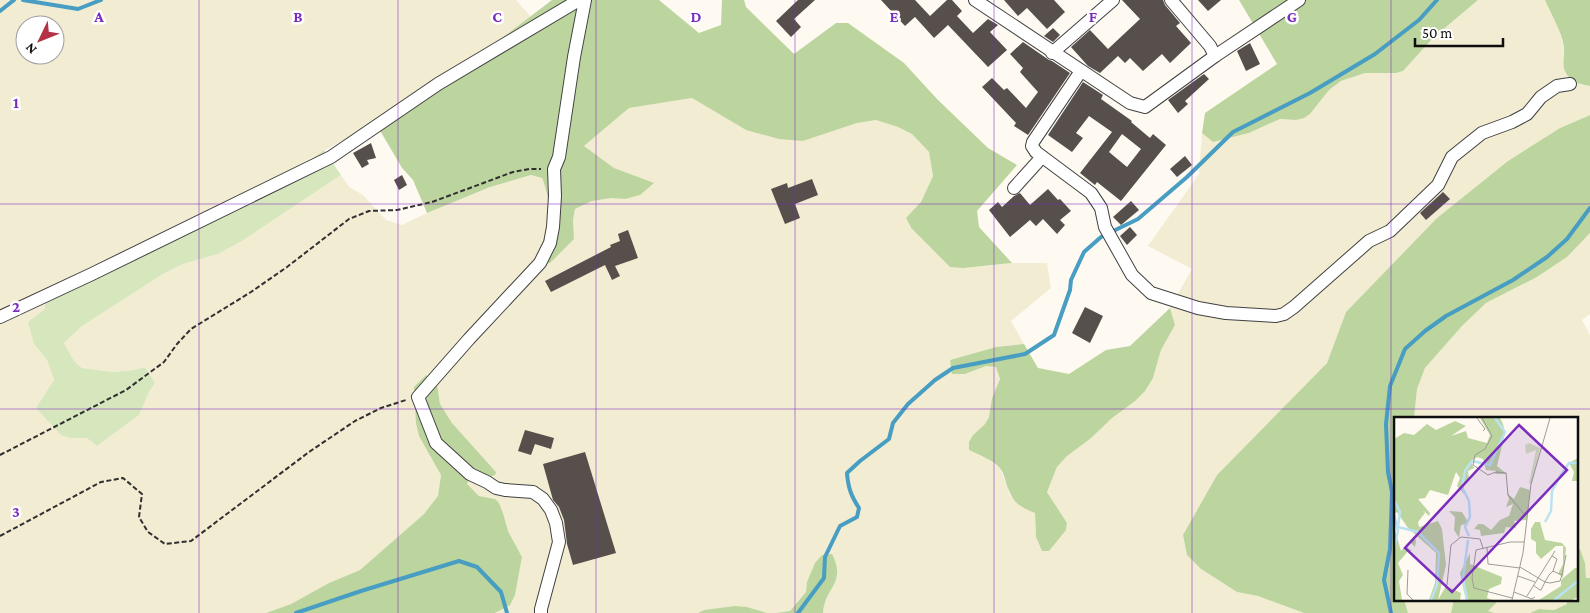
<svg xmlns="http://www.w3.org/2000/svg" width="1590" height="613" font-family="'Crimson Pro',serif">
	<rect width="100%" height="100%" fill="#fefaf1"/>
	<g fill="#f2ecd3" fill-rule="evenodd">
		<path d="M0 0H516L531 17 485 51 375 122 45 309 34 344 47 360 54 381 36 408 71 438H87L97 446 139 415 149 392 155 383 145 367 134 370 113 372 82 368 74 361 64 343 82 326 163 274 183 264 218 254 242 241 341 175 349 187 363 195 386 220 402 225 427 213 490 187 531 175 542 178 546 188 549 216 574 239 573 220 575 209 592 201 611 198 625 199 653 183 614 168 584 146 629 108 692 98 746 130 803 141 857 123 876 120 898 127 912 134 929 152 933 176 921 202 912 229 950 267 986 266 1012 263H1047L1051 288 1011 321 1024 344 996 347 950 360 965 374 986 366 996 367 1000 379 992 398 989 417 985 424 973 435 969 442V450L989 460 1001 470 1010 495 1020 506 1035 513 1036 537 1042 551 1066 530 1067 523 1047 492 1057 467 1067 456 1090 439 1153 378 1161 350 1175 325 1170 308 1192 269 1148 246 1199 174 1202 133 1213 142 1249 133 1280 119 1296 120 1310 114 1329 90 1341 81 1365 73H1396L1403 71 1433 38 1478 0H1545L1556 20 1564 48 1563 63 1581 85 1590 86V115L1560 128 1508 161 1437 218 1346 312 1327 363 1217 475 1183 535 1187 555 1201 569 1237 592 1258 596 1304 613H823L824 604 838 575 807 582 806 592 790 611 775 613H767L747 607 704 610 698 613H495L509 605 515 595 522 557 508 531 503 513 495 499 479 496 466 484 470 477 496 472 452 423 440 404 437 384 430 456 437 465 441 475 438 497 424 514 360 570 329 583 291 604 266 613H0ZM25 25H55V55H25Z"/>
		<polygon points="1590,233 1590,314 1582,320 1590,335 1590,578 1586,578 1585,563 1580,549 1576,549 1576,418 1414,418 1417,389 1425,368 1462,326 1486,303 1537,277 1567,257"/>
		<polygon points="1404,599 1454,599 1451,613 1408,613"/>
		<polygon points="1500,599 1567,599 1567,604 1554,610 1539,609 1530,613 1494,613 1487,611"/>
	</g>
	<polygon fill="#d6e6bd" points="324,150 341,175 242,241 218,254 183,264 163,274 82,326 64,343 74,361 82,368 113,372 134,370 145,367 155,383 149,392 139,415 97,446 87,438 71,438 61,435 36,408 54,380 47,360 34,344 28,322 45,309 45,292 310,160"/>
	<g fill="#bcd59e">
		<path d="M552 0H659L699 33 721 25 722 0H744L746 7 794 54 836 23H848L904 63 937 99 988 148 1017 165 977 211 979 227 1012 263 963 268 950 267 912 229 906 218 921 202 933 176 929 152 912 134 898 127 876 120 857 123 803 141 779 139 746 130 692 98 629 108 584 146 614 168 654 183 640 195 625 199 611 198 592 201 575 209 573 220 574 239 550 263 535 264C538 257 543 249 546 242 551 222 550 197 542 178L531 175 490 187 427 213 413 180 402 168 375 122 485 51Z"/>
		<polygon points="1239,0 1478,0 1433,38 1403,71 1396,73 1365,73 1341,81 1329,90 1310,114 1304,118 1296,120 1280,119 1249,133 1213,142 1202,133 1205,113 1277,64"/>
		<path d="M1545 0H1590V86C1583 85 1574 83 1569 77 1560 67 1565 58 1564 47 1561 30 1552 16 1545 0Z"/>
		<polygon points="1590,115 1590,233 1567,257 1537,277 1486,303 1462,326 1425,368 1417,389 1414,418 1395,418 1395,599 1404,599 1408,613 1304,613 1258,596 1237,592 1201,569 1187,555 1183,535 1217,475 1327,363 1346,312 1437,218 1508,161 1560,128"/>
		<path d="M1170 308 1175 325 1161 350 1153 378 1145 391 1135 401 1112 418 1090 439 1067 456 1057 467 1047 492 1067 523 1066 530 1049 551H1042L1036 537 1035 513C1016 505 1013 502 1006 483 1005 479 1004 475 1002 471 996 461 979 455 969 450V442L973 435 985 424 989 417 992 398 1000 379 996 367 986 366 965 374H952L950 360 996 347 1024 344 1038 368 1069 374 1106 350 1130 346Z"/>
		<polygon points="426,375 437,384 440,404 452,423 496,472 495,475 488,477 470,477 467,484 479,496 495,499 499,503 503,513 508,531 522,557 515,595 510,605 495,613 266,613 291,604 329,583 360,570 424,514 438,496 441,475 419,436 416,423 414,387"/>
		<polygon points="1576,549 1580,549 1585,563 1586,578 1590,578 1590,613 1530,613 1539,609 1554,610 1567,604 1567,599 1576,599"/>
		<path d="M832 554C847 584 825 586 823 613H775L790 611 806 592 807 582 815 563 822 555Z"/>
		<polygon points="1454,599 1500,599 1488,611 1494,613 1451,613"/>
		<polygon points="735,606 747,607 767,613 698,613 704,610"/>
	</g>
	<g fill="none" stroke-linecap="round" stroke-linejoin="round">
		<g stroke="#479dc2" stroke-width="4">
			<polyline points="23,0 78,9 101,0"/>
			<polyline points="0,11 14,0"/>
			<polyline points="296,613 361,591 459,561 477,567 501,592 507,613"/>
			<path d="M798 613 824 578 825 557 840 526 857 517 859 508C851 496 848 487 847 473L860 461 889 439 893 423 908 404 935 380 953 368 1025 354 1054 335 1070 290 1071 280 1084 252 1101 237 1138 219 1187 177 1233 132 1310 93 1375 54 1419 20 1437 0"/>
			<polyline points="1391,613 1384,580 1390,549 1392,492 1388,472 1386,424 1390,386 1405,349 1425,331 1446,316 1513,280 1547,257 1567,239 1590,208"/>
		</g>
	</g>
	<g fill="#564f4c" fill-rule="evenodd">
		<polygon points="798,0 815,0 794,19 801,27 791,37 776,21"/>
		<polygon points="881,0 915,0 930,16 947,0 952,0 962,11 957,16 973,33 988,19 998,25 990,32 1007,50 988,67 948,25 934,38 915,17 905,26"/>
		<polygon points="1004,0 1054,0 1065,12 1047,29 1027,8 1018,16"/>
		<polygon points="1122,0 1163,0 1165,5 1180,23 1176,26 1191,43 1170,63 1162,54 1143,71 1130,58 1125,63 1118,56 1100,73 1088,66 1071,47 1090,30 1108,49 1140,19"/>
		<polygon points="1198,0 1221,0 1208,11"/>
		<polygon points="1053,28 1060,35 1053,42 1044,36"/>
		<polygon points="1023,42 1049,60 1052,61 1070,73 1028,135 1014,126 1016,123 982,87 992,78 1004,90 1007,88 1026,108 1038,92 1020,72 1023,68 1010,54"/>
		<polygon points="1250,43 1260,64 1246,71 1237,51"/>
		<polygon points="1204,74 1209,79 1185,101 1188,104 1178,113 1168,100"/>
		<path d="M1083 82 1103 95 1101 99 1132 121 1131 122 1150 138 1153 134 1166 145 1121 201 1097 182 1095 185 1080 173 1112 132 1089 116 1076 133 1083 138 1072 152 1048 135ZM1122 134 1141 149 1127 167 1109 152Z"/>
		<polygon points="371,143 376,158 367,160 369,164 362,168 353,153"/>
		<polygon points="1185,156 1192,165 1177,177 1170,169"/>
		<polygon points="402,175 407,185 399,190 394,180"/>
		<polygon points="812,179 818,195 795,204 800,218 785,224 771,189 787,183 788,188"/>
		<polygon points="1048,189 1058,200 1060,199 1071,211 1060,220 1065,225 1057,234 1043,219 1036,226 1030,220 1010,237 989,210 998,202 1002,207 1014,196 1020,193 1030,205"/>
		<polygon points="1443,192 1450,199 1426,220 1420,213"/>
		<polygon points="1131,201 1139,210 1121,225 1113,217"/>
		<polygon points="1130,227 1137,235 1127,245 1120,236"/>
		<polygon points="628,230 638,258 615,266 620,276 612,280 605,265 551,292 545,281 611,247 610,245 620,241 618,234"/>
		<polygon points="1085,307 1103,316 1090,343 1072,333"/>
		<polygon points="525,430 554,438 551,449 535,444 531,455 518,451"/>
		<polygon points="585,452 616,553 573,565 567,544 564,520 559,507 553,500 543,464"/>
	</g>
	<g fill="none" stroke-linecap="round" stroke-linejoin="round">
		<g stroke="#414141" stroke-width="14">
			<g id="minor">
				<polyline points="975,0 1130,103 1145,107 1215,56 1299,0"/>
				<polyline points="1171,0 1210,46 1215,56"/>
				<polyline points="1052,53 1113,0"/>
				<polyline points="1081,71 1033,142 1032,146 1036,152 1091,193 1101,208 1105,227 1132,275 1151,293 1198,308 1226,313 1276,316 1284,314 1294,307 1369,241 1390,231 1438,185 1452,157 1482,133 1512,122 1527,114 1541,97 1557,86 1570,84"/>
				<polyline points="1014,188 1042,157"/>
				<polyline points="0,317 92,274 331,157 438,84 579,0"/>
				<polyline points="541,613 541,609 559,542 556,523 551,510 543,499 533,492 505,490 496,488 487,482 470,474 436,443 418,397 469,339 540,263 550,243 553,227 555,196 554,169 559,157 574,57 585,0"/>
			</g>
		</g>
		<g stroke="#303030" stroke-width="2" stroke-dasharray="5 2.5" stroke-linecap="butt">
			<polyline points="0,455 126,390 164,362 177,344 191,329 251,292 287,267 349,219 369,211 397,210 432,202 513,172 529,169 541,169"/>
			<polyline points="0,536 101,482 123,478 142,494 139,517 148,532 165,544 191,541 309,452 355,421 381,408 406,400"/>
		</g>
		<use href="#minor" stroke="#fff" stroke-width="12"/>
	</g>
	<path fill="none" stroke="#7b2cbf" stroke-width="1" stroke-opacity="0.55" d="M199 0V613M398 0V613M596 0V613M795 0V613M994 0V613M1192 0V613M1391 0V613M0 204H1590M0 409H1590"/>
	<g transform="translate(1394 417)">
		<rect width="184" height="184" fill="#fefaf1"/>
		<path d="M135 26 146 31 138 67 135 66 142 33 132 37 131 28Z" fill="#d6e6bd"/>
		<path d="M86 1H106L109 7 111 16 103 49 113 57H101L102 54 92 53 89 42 83 40 77 45 80 51 74 54 75 62 69 70 70 77 63 69 66 61 62 55 54 78 36 73 31 81 24 82 36 96 35 99 29 93 31 96 24 105 25 110 44 104 48 112 52 148 44 183 52 169 67 176 66 183H35L41 166 42 136 14 111 3 95 0 97V22L10 16 20 18 33 7 42 13 61 4 72 9 57 19 72 14 74 21 93 26 96 18ZM184 41V64H178L180 55 175 46ZM126 70 136 73 133 103 120 104 122 111 112 110 110 116 87 119 86 113 80 112 84 107H89L97 113 106 103 115 99 119 87 112 90 115 82 113 76 120 82ZM55 94 68 95 73 103 77 100 73 107 67 108 65 121 60 113 61 100ZM141 105H146L151 123 168 126 172 131 169 160 164 157 169 147V129H162L147 142 142 136V125L137 122V112ZM0 110 7 134 20 119 22 124 21 130 16 125 13 130 18 134H14L4 146 9 158 5 164 8 183H0ZM76 136V147L108 160 107 167 95 172 93 181 99 183H72L66 156ZM181 151H184V180L178 183H145L167 169V163Z" fill="#bcd59e"/>
		<path fill="none" stroke="#bae2f1" stroke-width="2.5" d="M0 83 6 95 4 110 24 115 45 136 43 168 37 183M0 97 4 114 0 131M151 105 157 94 158 74 167 58 175 46H184M75 119 71 110 76 100 75 84 68 70 71 54 78 44 96 48 111 15 101 1M73 183 69 161 74 123M160 183 184 164"/>
		<path fill="none" stroke="#9e9c96" stroke-width="1" d="M83 1 91 12 89 14M88 1 98 19 91 32 81 38 79 48 94 58 102 55 112 56 114 78 131 98M93 130 94 147 126 151M158 139 163 142 159 154M126 150 151 165 156 166 166 164 168 158 159 154 155 158 151 165 147 173H146L139 168M14 153 13 177 19 183M168 158 172 138M124 159 141 165M53 168 57 128 67 120 86 122 89 131M120 175 138 182 141 180M133 179 161 134M118 181 80 171 78 161 82 133 116 125H130M118 183 129 136 137 67 156 1"/>
		<path fill="#7b2cbf" fill-opacity="0.15" stroke="#7b2cbf" stroke-width="2.5" d="M125 8 173 53 58 175 11 131Z"/>
		<rect width="184" height="184" fill="none" stroke="#0e0e0e" stroke-width="2.5"/>
	</g>
	<g font-size="16" text-anchor="middle" font-weight="bold" fill="#7b2cbf" stroke="#fff" stroke-width="5" stroke-linejoin="round" paint-order="stroke">
		<text x="99" y="22">A</text>
		<text x="298" y="22">B</text>
		<text x="497" y="22">C</text>
		<text x="696" y="22">D</text>
		<text x="894" y="22">E</text>
		<text x="1093" y="22">F</text>
		<text x="1292" y="22">G</text>
		<text x="16" y="108">1</text>
		<text x="16" y="312">2</text>
		<text x="16" y="517">3</text>
	</g>
	<g transform="translate(40 40) rotate(227)"><circle r="24" fill="#ffffff" stroke="#9f9f9f"/>
	<path d="M0-4L9 19L0 12L-9 19Z" fill="#b33245"/>
	<text y="-8" font-size="14" font-weight="bold" text-anchor="middle" fill="#0e0e0e">N</text>
	</g>
	<path d="M1415 38v8h88v-8" fill="none" stroke="#0e0e0e" stroke-width="2.5"/>
	<text x="1422" y="38" font-size="15" fill="#0e0e0e" stroke="#ffffff" stroke-width="4" paint-order="stroke">50 m</text>
</svg>
